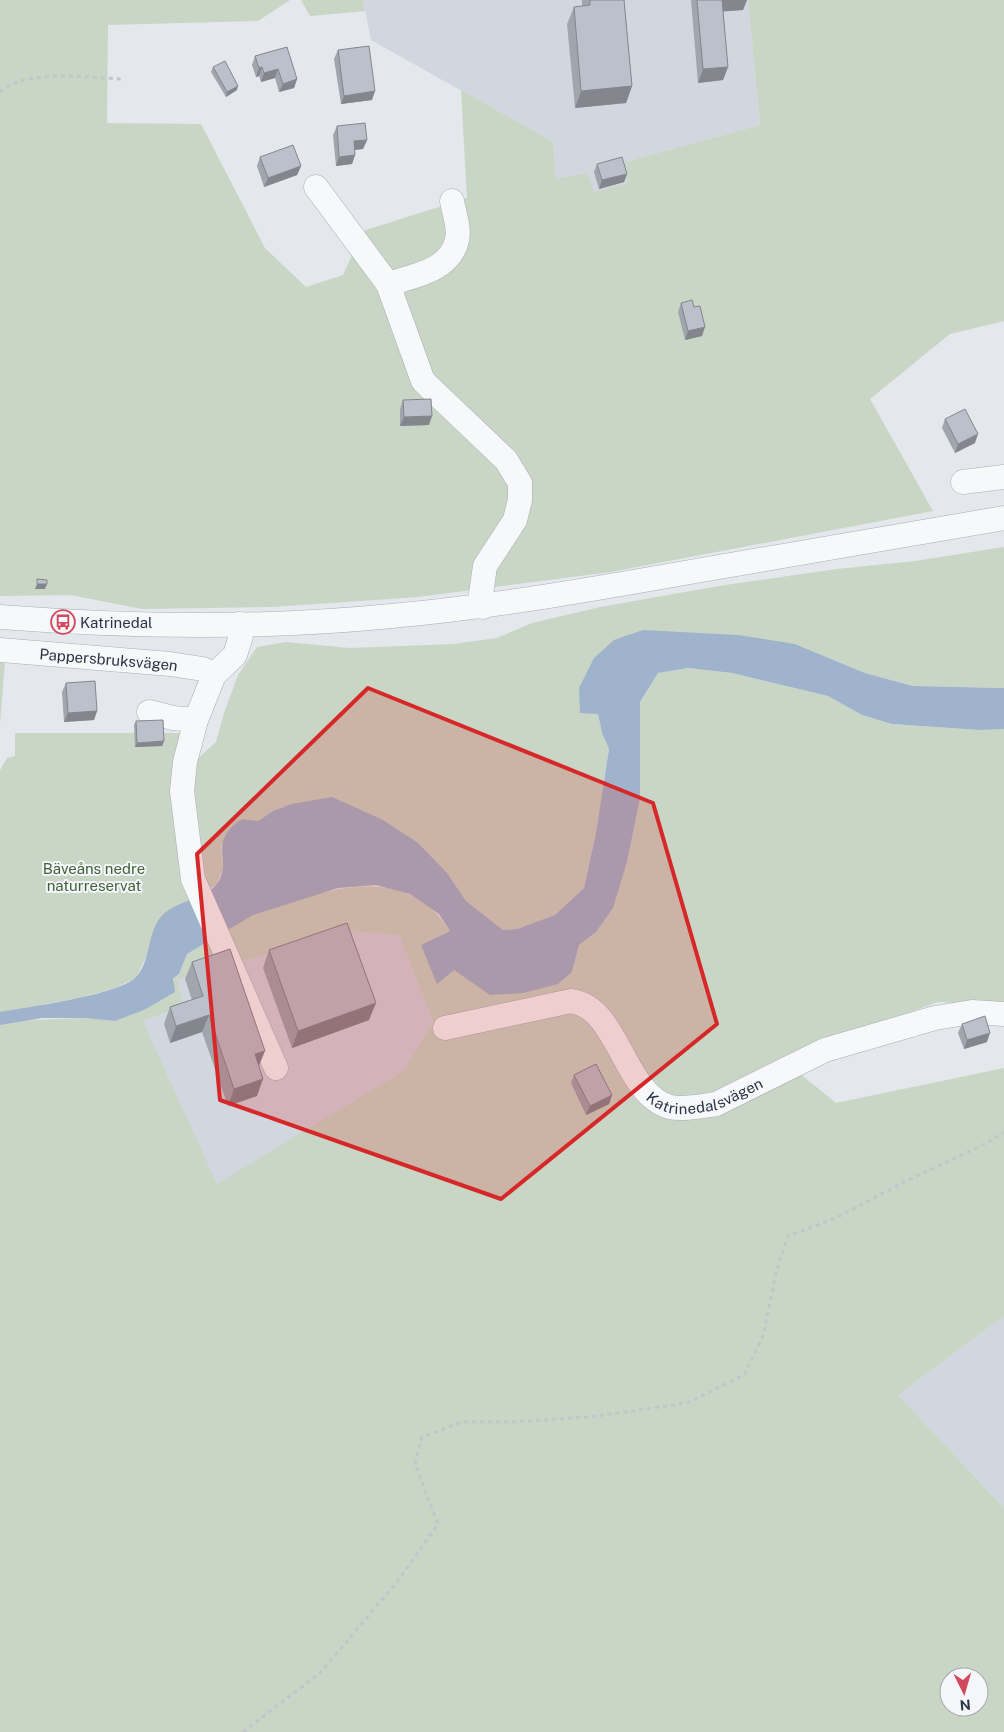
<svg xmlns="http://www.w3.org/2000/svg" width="1004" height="1732" font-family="'Public Sans',sans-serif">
	<rect width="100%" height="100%" fill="#e4e7ec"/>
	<g fill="#d2d6de">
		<polygon points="363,0 748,0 760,125 621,163 628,183 594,192 556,179 553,142 371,40"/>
		<polygon points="346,931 399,935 433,1022 403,1071 217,1185 143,1021 184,1006 176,980"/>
		<polygon points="1004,1316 1004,1508 898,1395"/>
	</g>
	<g fill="#c9d6c5" fill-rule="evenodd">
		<polygon points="0,0 290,0 258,21 108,25 107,123 201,124 265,248 306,287 343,275 363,231 467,198 461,90 553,142 556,179 587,173 594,192 628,183 621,163 760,125 748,0 1004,0 1004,321 950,334 870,399 933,511 611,572 418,597 273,607 142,609 70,595 0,596"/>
		<polygon points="301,0 363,0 365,11 310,16"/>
		<path d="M1004 547V688L913 686 865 673 795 644 643 630 598 714 602 733 609 749 596 833 584 888 555 915 517 929 503 930 466 901 447 873 350 805 332 797 273 811 258 821 242 819 221 846 223 869 216 885 196 897 148 953 136 978 115 988 79 998 45 1004 32 1020 84 1018 115 1021 144 1010 179 974 187 954C209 942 230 926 253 915 267 908 285 904 300 899 357 882 413 874 450 931L421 945 491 995 572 972 579 945 596 932 613 908 627 862 640 798V702L658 673 688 668 732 673 828 696 862 715 892 724 979 730 1004 729V1005L938 1002 828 1042 792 1067 836 1103 1004 1068V1316L898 1395 1004 1508V1732H0V770L7 758 15 756V733H180L176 761 194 762 216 742 224 713 238 675 257 647 286 642 350 648 453 644 497 638 532 623 600 607 725 585 837 569 915 561ZM346 931 399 935 433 1022 403 1071 217 1184 143 1021 184 1006 177 980ZM949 1677H979V1707H949Z"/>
		<polygon points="0,660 5,661 0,724"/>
	</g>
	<path fill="#9fb4cc" d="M643 630 738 635 795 644 865 673 913 686 1004 688V729L979 730 892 724 862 715 828 696 732 673 688 668 658 673 640 702V798L627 862 613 908 596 932 579 945 572 972 558 984 523 993 490 995 454 970 437 984 421 945 450 931 439 914 410 894 376 885 338 888 253 915 187 954 179 974 173 979 175 992 144 1010 115 1021 84 1018H42L0 1025V1012C27 1007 119 995 136 977 151 961 147 934 160 918 173 901 204 900 216 885 235 862 205 843 242 819L258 821 273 811 292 804 332 797 350 805 383 820 418 843 447 873 466 901 503 930 517 929 555 915 584 888 596 833 609 749 602 733 598 714 580 713 579 688 594 658 614 640Z"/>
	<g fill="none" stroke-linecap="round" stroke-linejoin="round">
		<g stroke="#a9aeb7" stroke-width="25">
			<g id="minor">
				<polyline points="316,187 388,284 423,381 506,460 520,483 520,500 515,520 485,566 481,594 483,607"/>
				<path d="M388 284C413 276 450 271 457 240 460 228 454 213 452 201"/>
				<polyline points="963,482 1004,477"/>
				<path d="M0 617C130 627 262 629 391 616 500 606 606 587 713 568 810 551 907 535 1004 518"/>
				<polyline points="240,624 241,636 235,655 214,675 196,720 185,762 182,791 193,879 276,1068"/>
				<path id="s1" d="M0 650 170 664 203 669 214 675"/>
				<polyline points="149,712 173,718 196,720"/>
				<path id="s2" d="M445 1028 571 1001C619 1007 623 1094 670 1107 683 1110 702 1106 716 1104L825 1050 935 1018 972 1012 1004 1014"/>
			</g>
		</g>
		<g stroke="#c2c5cb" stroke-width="3" stroke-dasharray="4 4" stroke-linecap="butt">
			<path d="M0 92C27 68 88 78 122 79"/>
			<polyline points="243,1732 320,1673 397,1582 438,1524 415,1464 422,1437 462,1422 512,1422 589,1417 687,1403 744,1375 763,1336 777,1269 788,1236 836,1218 904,1182 987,1143 1004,1132"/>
		</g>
		<use href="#minor" stroke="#f7f8fa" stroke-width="24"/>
	</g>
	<g fill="#a1a5ae">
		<polygon points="582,0 624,0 632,86 626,103 575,108 567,24 574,7 582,6"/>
		<polygon points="691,0 747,0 743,10 723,11 728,67 723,80 698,83"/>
		<polygon points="338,50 372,100 341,104 334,59"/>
		<polygon points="255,56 297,79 294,88 279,92 275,78 261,82 259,76 256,77 252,65"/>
		<polygon points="213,67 237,90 226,97 211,72"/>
		<polygon points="337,126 367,140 363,149 355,150 355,155 352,164 336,166 333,135"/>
		<polygon points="260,157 301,166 297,175 264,187 257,166"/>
		<polygon points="597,164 627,174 624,182 599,189 594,172"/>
		<polygon points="681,303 702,336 685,340 678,312"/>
		<polygon points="403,400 429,425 400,426 400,409"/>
		<polygon points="945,419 975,443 955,453 942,428"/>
		<polygon points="66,683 97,711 94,720 64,722 62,692"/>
		<polygon points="136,721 164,741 162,746 135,747 134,725"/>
		<polygon points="269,950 369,1020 292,1048 263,968"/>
		<polygon points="192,962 259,1066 257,1096 228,1106 202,1032 170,1043 164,1024 170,1007 192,1000 185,979"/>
		<polygon points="962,1024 987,1042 964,1049 958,1033"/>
		<polygon points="574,1075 612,1095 609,1104 586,1115 571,1083"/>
	</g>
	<g fill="#83868d">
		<polygon points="721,0 747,0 743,10 717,12"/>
		<polygon points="262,67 259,76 256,77 259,68"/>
		<polygon points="728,67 723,80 698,83 703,69"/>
		<polygon points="278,69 275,78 261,82 264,73"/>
		<polygon points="297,79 294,88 279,92 283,84"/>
		<polygon points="238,86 237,90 226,97 227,92"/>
		<polygon points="632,86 626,103 575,108 581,91"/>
		<polygon points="375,91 372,100 341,104 344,96"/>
		<polygon points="367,140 363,149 351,150 354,141"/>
		<polygon points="355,155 352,164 336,166 339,157"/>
		<polygon points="301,166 297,175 264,187 268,178"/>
		<polygon points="627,174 624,182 599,189 602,180"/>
		<polygon points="705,327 702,336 685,340 688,331"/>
		<polygon points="432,416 429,425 400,426 404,417"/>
		<polygon points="978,434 975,443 955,453 958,444"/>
		<polygon points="37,584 47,584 45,589 35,589"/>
		<polygon points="97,711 94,720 64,722 68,713"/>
		<polygon points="164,741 162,746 135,747 137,743"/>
		<polygon points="376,1003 369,1020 292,1048 298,1031"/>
		<polygon points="209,1015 202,1032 170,1043 176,1026"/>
		<polygon points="990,1033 987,1042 964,1049 967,1040"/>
		<polygon points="265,1051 258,1068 255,1054"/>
		<polygon points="263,1079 257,1096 228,1106 234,1089"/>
		<polygon points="612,1095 609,1104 586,1115 590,1106"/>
	</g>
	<g fill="#bbc0ca" stroke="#83868d">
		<polygon points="590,0 624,0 632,86 581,91 574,7 590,5"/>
		<polygon points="697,0 722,0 728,67 703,69"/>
		<polygon points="369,46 375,91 344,96 338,50"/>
		<polygon points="287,47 297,79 283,84 278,69 264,73 262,67 259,68 255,56"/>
		<polygon points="225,61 238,86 227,92 213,67"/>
		<polygon points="365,123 367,140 354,141 355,155 339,157 337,126"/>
		<polygon points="293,145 301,166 268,178 260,157"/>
		<polygon points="622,157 627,174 602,180 597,164"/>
		<polygon points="692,300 694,307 700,306 705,327 688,331 681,303"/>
		<polygon points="431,399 432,416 404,417 403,400"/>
		<polygon points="965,409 978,434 958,444 945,419"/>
		<polygon points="37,579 47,580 47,584 37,584"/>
		<polygon points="95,681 97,711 68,713 66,683"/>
		<polygon points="163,720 164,741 137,743 136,721"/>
		<polygon points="347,923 376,1003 298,1031 269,950"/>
		<polygon points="230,949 265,1051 255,1054 263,1079 234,1089 209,1015 176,1026 170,1007 203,996 192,962"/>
		<polygon points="985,1016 990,1033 967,1040 962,1024"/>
		<polygon points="596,1064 612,1095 590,1106 574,1075"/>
	</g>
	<path fill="#d62828" fill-opacity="0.2" stroke="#d62828" stroke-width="4" stroke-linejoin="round" d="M368 688 653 803 717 1024 501 1199 220 1100 197 854Z"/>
	<defs>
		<g id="bus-ring" transform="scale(1.25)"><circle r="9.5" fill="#f4f6f9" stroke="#d1495b" stroke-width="1.5"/><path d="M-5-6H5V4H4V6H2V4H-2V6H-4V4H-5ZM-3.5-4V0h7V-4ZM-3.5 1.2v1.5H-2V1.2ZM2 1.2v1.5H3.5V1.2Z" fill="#d1495b"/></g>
	</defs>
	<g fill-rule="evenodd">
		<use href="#bus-ring" x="63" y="622"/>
	</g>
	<g text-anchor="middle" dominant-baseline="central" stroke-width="4" stroke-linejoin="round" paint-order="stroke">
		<g font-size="15" fill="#2b3445" stroke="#f4f6f9" text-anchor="start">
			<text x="80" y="622">Katrinedal</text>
		</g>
		<g font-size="15" fill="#2b3445" stroke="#f4f6f9">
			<text stroke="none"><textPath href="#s1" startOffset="109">Pappersbruksvägen</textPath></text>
			<text stroke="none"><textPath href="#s2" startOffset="315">Katrinedalsvägen</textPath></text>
		</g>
		<g font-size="15" fill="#3f6138" stroke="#f4f6f9">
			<text x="94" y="868">Bäveåns nedre<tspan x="94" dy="17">naturreservat</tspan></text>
		</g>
	</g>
	<g transform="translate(964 1692) rotate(175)"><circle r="24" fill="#f4f6f9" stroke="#a4a8b1"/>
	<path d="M0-4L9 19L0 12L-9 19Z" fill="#d1495b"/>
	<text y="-8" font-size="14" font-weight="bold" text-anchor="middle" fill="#2b3445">N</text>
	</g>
</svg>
